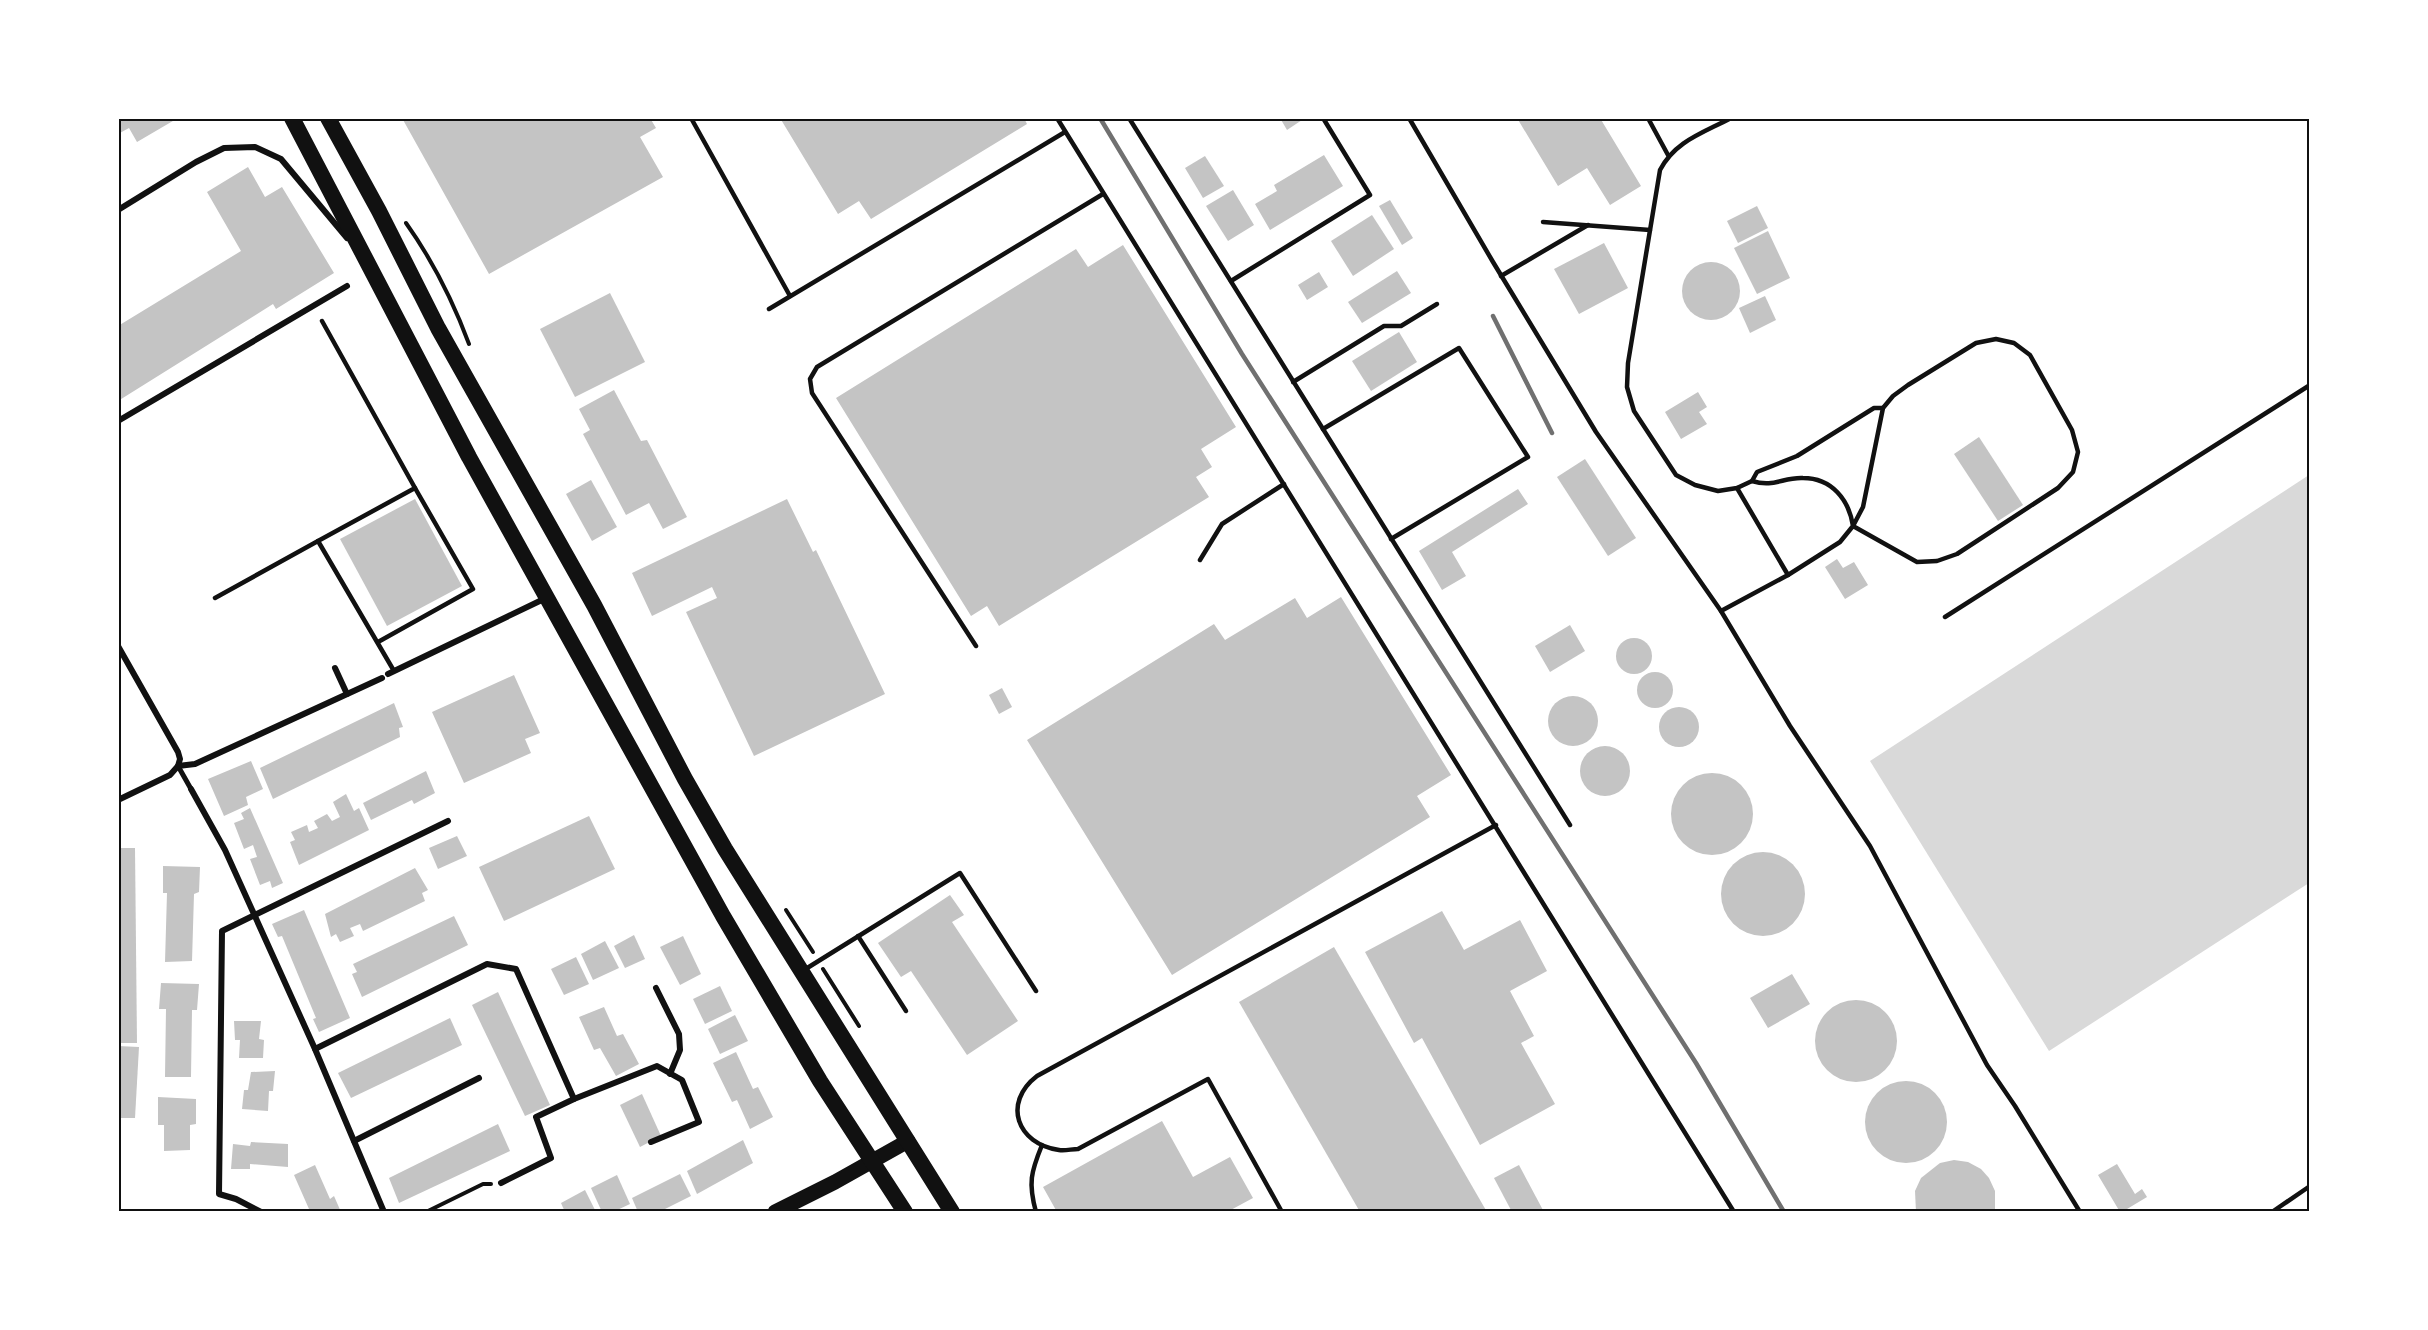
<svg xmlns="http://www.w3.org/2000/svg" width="2428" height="1330" font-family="Signika,sans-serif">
	<rect width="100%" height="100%" fill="#fff"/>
	<polygon fill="#d9d9d9" points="2309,475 2309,883 2049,1051 1870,761"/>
	<g fill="#c4c4c4">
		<polygon points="118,118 178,118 137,142 129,128 118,134"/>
		<polygon points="402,118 650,118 656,128 640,137 663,177 489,274"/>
		<polygon points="780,118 1024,118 1027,124 871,219 859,201 838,214"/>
		<polygon points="1280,118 1305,118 1287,130"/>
		<polygon points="1517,118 1600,118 1641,186 1610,205 1587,168 1558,186"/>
		<polygon points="1324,155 1343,186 1270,230 1255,204 1277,191 1274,185"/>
		<polygon points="1205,156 1224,186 1203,198 1185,168"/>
		<polygon points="248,167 265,197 282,187 334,273 276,309 273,304 118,401 118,326 241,251 207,192"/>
		<polygon points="1233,190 1254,225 1228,241 1206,206"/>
		<polygon points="1390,200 1413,238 1402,245 1379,206"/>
		<polygon points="1757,206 1768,228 1738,243 1727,221"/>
		<polygon points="1372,215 1394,249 1353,276 1331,241"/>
		<polygon points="1768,231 1790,278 1757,294 1734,248"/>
		<polygon points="1604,243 1628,288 1579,314 1554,269"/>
		<polygon points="1123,245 1236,427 1201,449 1212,467 1196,477 1209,497 999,626 987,606 971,616 836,398 1076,249 1088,267"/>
		<circle cx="1711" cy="291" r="29"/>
		<polygon points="1397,271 1411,293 1362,323 1348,302"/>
		<polygon points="1319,272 1328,287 1307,300 1298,285"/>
		<polygon points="610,293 645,362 575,397 540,329"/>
		<polygon points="1765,296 1776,320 1750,333 1739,308"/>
		<polygon points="1399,332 1417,362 1371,391 1352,361"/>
		<polygon points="614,390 641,441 647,440 687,517 663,529 649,503 626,515 583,434 590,430 579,409"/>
		<polygon points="1698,392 1707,407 1699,412 1707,424 1681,439 1665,412"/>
		<polygon points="1979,437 2023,505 1998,521 1954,454"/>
		<polygon points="1585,459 1636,538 1608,556 1557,477"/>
		<polygon points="591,480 617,527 592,541 566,494"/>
		<polygon points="1518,489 1528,504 1452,552 1466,576 1442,590 1419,551"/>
		<polygon points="415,499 462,586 387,626 340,539"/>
		<polygon points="787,499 813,552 816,550 885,694 754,756 686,612 717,598 712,587 652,616 632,573"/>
		<polygon points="1837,559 1843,568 1854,562 1868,585 1845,599 1825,567"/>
		<polygon points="1341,597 1451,775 1417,796 1430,817 1172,975 1027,740 1214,624 1225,640 1295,598 1307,618"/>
		<polygon points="1570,625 1585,651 1550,672 1535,646"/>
		<circle cx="1634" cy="656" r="18"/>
		<circle cx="1655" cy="690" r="18"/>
		<polygon points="514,675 540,733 525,739 531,753 464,783 432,712"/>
		<polygon points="1002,688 1012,707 999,714 989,695"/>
		<circle cx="1573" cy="721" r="25"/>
		<polygon points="394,703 403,727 399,728 400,737 273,799 260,768"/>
		<circle cx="1679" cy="727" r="20"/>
		<circle cx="1605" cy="771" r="25"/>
		<polygon points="251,761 263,789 246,797 248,805 224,816 208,779"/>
		<polygon points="426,771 435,793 414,804 412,800 371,820 363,803"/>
		<circle cx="1712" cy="814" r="41"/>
		<polygon points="346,794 354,811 359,808 369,830 299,865 290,842 295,840 291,832 307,825 309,832 318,828 314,821 327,814 332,821 340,817 333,802"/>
		<polygon points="250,808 283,883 272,888 270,881 260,885 250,859 257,857 253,845 244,849 234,823 244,819 241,813"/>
		<polygon points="589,816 615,869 504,921 479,867"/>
		<polygon points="457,836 467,856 438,869 429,848"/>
		<polygon points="118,848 135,848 137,1043 118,1043"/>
		<circle cx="1763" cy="894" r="42"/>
		<polygon points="163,866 200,867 199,892 194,894 192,961 165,962 167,893 163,893"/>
		<polygon points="415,868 428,890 422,893 425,901 363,931 360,924 350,928 354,936 340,942 336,934 331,937 325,914"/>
		<polygon points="950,895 964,915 952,922 1018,1021 967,1055 911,971 901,977 878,943"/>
		<polygon points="304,910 350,1018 319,1032 313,1019 316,1018 282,936 278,937 272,924"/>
		<polygon points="1442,911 1464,950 1520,920 1547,971 1510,991 1534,1036 1521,1043 1555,1104 1480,1145 1422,1038 1414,1043 1365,952"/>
		<polygon points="454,916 468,945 362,997 352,974 357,972 353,964"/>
		<polygon points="634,935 645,959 625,968 614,946"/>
		<polygon points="683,936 701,974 680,985 660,947"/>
		<polygon points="605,941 619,968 593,980 581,954"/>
		<polygon points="1334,947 1487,1212 1360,1212 1239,1002"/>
		<polygon points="576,957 589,984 564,995 551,969"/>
		<polygon points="1792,974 1810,1004 1768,1028 1750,998"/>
		<polygon points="161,983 199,984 197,1010 192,1010 191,1077 165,1077 166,1009 159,1009"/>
		<polygon points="720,986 732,1011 705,1024 693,999"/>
		<polygon points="498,992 550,1105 525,1116 472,1005"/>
		<circle cx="1856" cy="1041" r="41"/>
		<polygon points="604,1007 617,1036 623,1034 639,1064 616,1076 600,1048 594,1050 579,1017"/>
		<polygon points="735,1015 748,1041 720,1054 708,1029"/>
		<polygon points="450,1018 462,1045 351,1098 338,1073"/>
		<polygon points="234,1021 261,1021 259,1039 264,1040 263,1058 239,1058 240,1040 235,1040"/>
		<polygon points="118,1046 139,1047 135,1118 118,1118"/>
		<polygon points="736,1052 753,1089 758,1087 773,1117 750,1129 737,1100 732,1102 713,1063"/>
		<polygon points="275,1071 273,1091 269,1091 268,1111 242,1109 244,1090 248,1090 251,1072"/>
		<circle cx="1906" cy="1122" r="41"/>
		<polygon points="642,1094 661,1136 640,1147 620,1105"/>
		<polygon points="158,1097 196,1099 196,1124 190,1125 190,1150 164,1151 164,1125 158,1125"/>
		<polygon points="1162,1121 1193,1177 1230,1157 1253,1198 1227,1212 1057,1212 1043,1187"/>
		<polygon points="498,1124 510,1151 399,1203 389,1178"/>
		<polygon points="743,1140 753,1163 697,1194 687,1171"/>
		<polygon points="251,1142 288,1144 288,1167 250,1164 250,1169 231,1169 233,1144 250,1146"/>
		<polygon points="1954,1160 1968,1162 1981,1169 1989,1178 1995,1191 1995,1212 1916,1212 1915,1191 1921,1178 1940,1163"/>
		<polygon points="2117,1164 2135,1194 2142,1189 2147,1197 2122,1212 2120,1212 2098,1175"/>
		<polygon points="315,1165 330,1199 334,1196 341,1212 309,1209 294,1175"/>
		<polygon points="1519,1165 1544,1212 1512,1212 1494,1178"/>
		<polygon points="680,1174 691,1196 659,1212 638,1212 632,1198"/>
		<polygon points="617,1175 630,1204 613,1212 602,1212 591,1188"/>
		<polygon points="585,1190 596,1212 565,1212 561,1203"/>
	</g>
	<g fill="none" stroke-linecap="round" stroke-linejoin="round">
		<g stroke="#111" stroke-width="4">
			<path d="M406 223C433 261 453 301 469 344"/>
			<polyline points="786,910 813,952"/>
			<polyline points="823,969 859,1026"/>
			<polyline points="426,1212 483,1184 491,1184"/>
		</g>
		<g stroke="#111" stroke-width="4.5">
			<polyline points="691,118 790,296"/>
			<polyline points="1057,118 1734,1212"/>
			<polyline points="1129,118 1570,825"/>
			<polyline points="1409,118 1493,262 1596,432 1721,611 1790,726 1870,846 1987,1065 2015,1106 2080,1212"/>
			<polyline points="1652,118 1649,120 1668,155"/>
			<path d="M1731 118C1703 133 1675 141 1660 170L1628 363 1627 387 1634 411 1676 475 1695 485 1718 491 1737 488 1752 481 1757 472 1797 456 1874 408H1883"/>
			<polyline points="1543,222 1650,230"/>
			<polyline points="1501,276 1588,225"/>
			<polyline points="1231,281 1370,195 1323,118"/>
			<polyline points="769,309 1065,132"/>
			<polyline points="322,321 415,488 318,541 394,671"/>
			<polyline points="1293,382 1384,326 1401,326 1437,304"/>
			<polyline points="1323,429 1459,348 1528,457 1391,539"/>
			<polyline points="1737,488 1788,575"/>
			<polyline points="1200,560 1222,524 1284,484"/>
			<polyline points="215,598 318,541"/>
			<path d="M1721 611 1788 575 1840 542 1853 526 1863 507 1883 408 1893 396 1908 385 1976 343 1996 339 2014 343 2030 355 2072 430 2078 452 2073 472 2058 488 1957 554 1937 561 1917 562 1853 526C1849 500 1832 478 1803 478 1783 477 1774 488 1752 481"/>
			<polyline points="1945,617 2310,385"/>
			<polyline points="378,642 473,589 415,488"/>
			<polyline points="976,646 812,393 810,379 817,367 1103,194"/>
			<polyline points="858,936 906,1011"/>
			<polyline points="804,970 960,873 1036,991"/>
			<path d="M1036 1212C1028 1183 1031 1172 1042 1145"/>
			<path d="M1282 1212 1208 1079 1078 1149C1072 1149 1065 1151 1059 1150 1017 1144 1002 1103 1037 1076L1496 825"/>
			<polyline points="2272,1212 2310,1186"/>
		</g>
		<polyline stroke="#111" stroke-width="5" points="178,766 191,789"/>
		<g stroke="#111" stroke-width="6">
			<polyline points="118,210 196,162 224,148 255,147 281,159 347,238"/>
			<polyline points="118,421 347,286"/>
			<polyline points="118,646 178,752 180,759 178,766"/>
			<polyline points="335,668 347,694"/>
			<polyline points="388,674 546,598"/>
			<polyline points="191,789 225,850 315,1049 384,1212"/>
			<polyline points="118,800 170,775 178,766 195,764 382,678"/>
			<polyline points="656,988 679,1034 680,1050 670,1074"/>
			<polyline points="315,1049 487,964 516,969 574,1099 536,1117 551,1158 501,1183"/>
			<polyline points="574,1099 657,1066 682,1080 699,1122 651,1142"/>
			<polyline points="354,1141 479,1078"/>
			<polyline points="261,1212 236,1199 219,1194 222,931 448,821"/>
		</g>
		<polyline stroke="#111" stroke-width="15" points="775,1212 835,1182 908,1141"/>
		<g stroke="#111" stroke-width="16">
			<polyline points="292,118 469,457 723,916 820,1081 905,1212"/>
			<polyline points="328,118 379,211 438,328 594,605 685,779 725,849 952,1212"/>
		</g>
		<g stroke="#707070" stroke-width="4.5">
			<polyline points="1100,118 1242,354 1696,1063 1784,1212"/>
			<polyline points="1493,316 1552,433"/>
		</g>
	</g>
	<rect width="2428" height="1330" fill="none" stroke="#ffffff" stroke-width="240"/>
	<rect x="120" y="120" width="2188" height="1090" fill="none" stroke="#111" stroke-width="2"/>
</svg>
